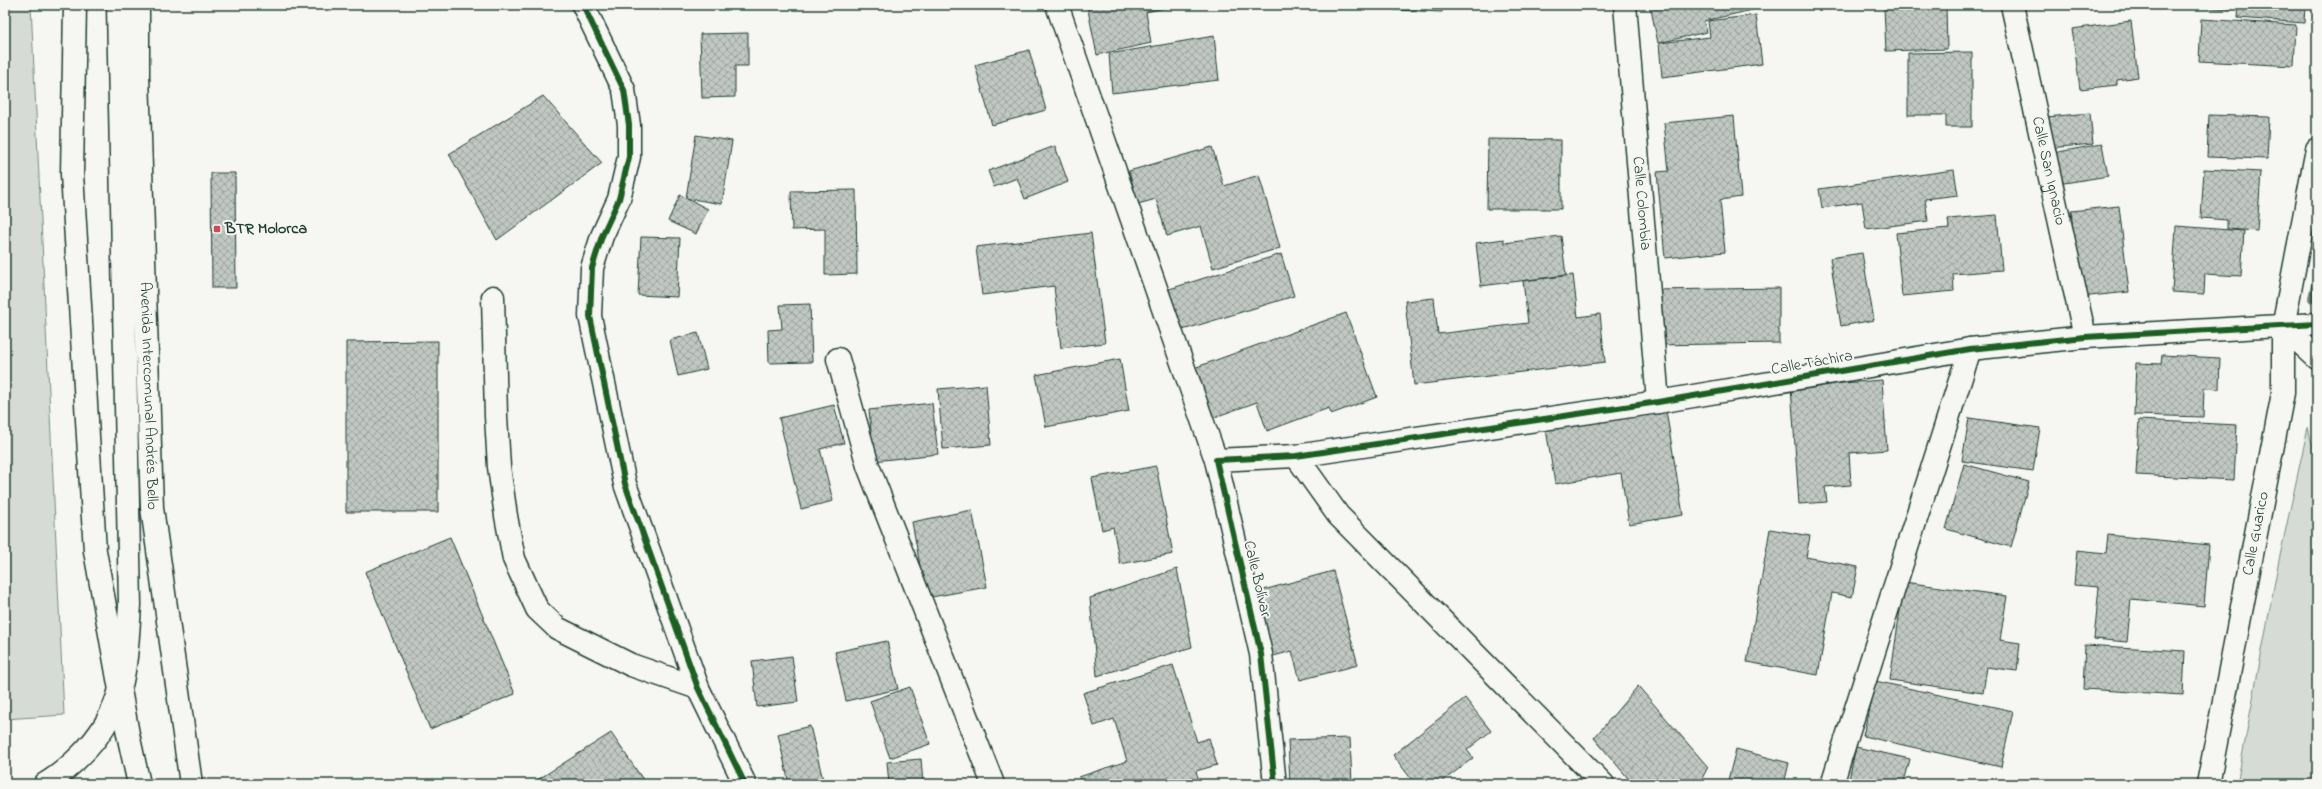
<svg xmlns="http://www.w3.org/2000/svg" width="2322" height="789" font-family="'Indie Flower',sans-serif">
	<defs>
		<pattern id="building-cross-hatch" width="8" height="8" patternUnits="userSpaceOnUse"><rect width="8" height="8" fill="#c1c8c3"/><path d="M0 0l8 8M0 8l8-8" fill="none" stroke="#9ca49f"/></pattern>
	</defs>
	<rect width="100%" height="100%" fill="#f6f6f2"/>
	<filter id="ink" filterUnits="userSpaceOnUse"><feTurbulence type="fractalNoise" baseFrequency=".025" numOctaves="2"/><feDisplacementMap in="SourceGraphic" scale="8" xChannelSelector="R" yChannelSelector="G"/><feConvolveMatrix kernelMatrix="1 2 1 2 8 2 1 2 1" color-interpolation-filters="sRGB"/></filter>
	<g filter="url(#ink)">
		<g fill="#d6dbd6" stroke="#7a8c85">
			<polygon points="5,5 31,5 64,715 5,719"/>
			<polygon points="2308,427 2317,466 2317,754 2312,784 2237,784 2278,565"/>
		</g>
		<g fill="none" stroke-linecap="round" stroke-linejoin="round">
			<polyline stroke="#72847d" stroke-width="10" points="2313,298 2317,281"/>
		</g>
		<g fill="url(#building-cross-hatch)" stroke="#1f3d34">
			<polygon points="1087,5 1179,5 1146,12 1151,43 1097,55"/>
			<polygon points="1394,5 1443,5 1442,12 1394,10"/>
			<polygon points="1650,5 1761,5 1761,8 1704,21 1707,32 1658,43"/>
			<polygon points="1946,5 1947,49 1886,51 1884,7"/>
			<polygon points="2153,5 2233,5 2233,9"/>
			<polygon points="2239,5 2305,5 2304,23 2238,18"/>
			<polygon points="1756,15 1762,64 1662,77 1659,43 1710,37 1708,21"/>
			<polygon points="2201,19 2296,25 2294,66 2199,61"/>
			<polygon points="2131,21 2138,77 2117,80 2117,85 2080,89 2072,29"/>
			<polygon points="748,33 748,66 735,66 735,97 702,98 700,34"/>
			<polygon points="1214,36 1219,80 1112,93 1109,54"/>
			<polygon points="1029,50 1046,110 992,125 975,65"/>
			<polygon points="1972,52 1972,127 1946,127 1946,115 1908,115 1908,53"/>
			<polygon points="543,96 602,163 497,240 449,154"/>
			<polygon points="2090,113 2093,144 2049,148 2046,117"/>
			<polygon points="2209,115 2269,117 2267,159 2207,157"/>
			<polygon points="1734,116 1741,197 1720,200 1725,252 1665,258 1657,172 1669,171 1664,123"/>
			<polygon points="696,135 732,141 722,204 686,198"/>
			<polygon points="1488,139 1561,140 1561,209 1487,209"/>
			<polygon points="2102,144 2108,176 2058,184 2053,153"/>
			<polygon points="1055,146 1068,182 1025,199 1017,178 994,187 988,171"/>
			<polygon points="1212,147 1224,186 1259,175 1280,248 1213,268 1201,226 1167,236 1156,199 1138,204 1129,171"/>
			<polygon points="2204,169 2261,172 2257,231 2227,229 2227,220 2201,218"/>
			<polygon points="1954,170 1958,195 1925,199 1928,221 1866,229 1862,202 1822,208 1819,189"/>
			<polygon points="211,173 235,173 236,288 212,288"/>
			<polygon points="856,190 857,274 825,275 825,229 792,230 791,191"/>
			<polygon points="680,195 708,209 696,234 668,221"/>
			<polygon points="2119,206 2129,292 2080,297 2071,211"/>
			<polygon points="1997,215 2002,270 1953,274 1954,291 1902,296 1896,233 1949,228 1948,219"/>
			<polygon points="2176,226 2244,231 2241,276 2205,274 2204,294 2172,292"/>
			<polygon points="1091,233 1105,343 1061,348 1054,286 982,295 976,247"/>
			<polygon points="1561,236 1566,275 1481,286 1476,243 1504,239 1504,243"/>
			<polygon points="641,237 680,238 677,297 638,295"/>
			<polygon points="1862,253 1874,320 1841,326 1830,258"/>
			<polygon points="1281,254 1294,296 1176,332 1163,291"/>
			<polygon points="1573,275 1578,317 1600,314 1605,362 1414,385 1405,301 1434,298 1438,334 1528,323 1523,281"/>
			<polygon points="1779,288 1779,343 1655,345 1654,290"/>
			<polygon points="810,304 812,362 769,363 768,330 782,329 780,305"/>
			<polygon points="1346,313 1377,397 1331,414 1329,408 1267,431 1257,402 1212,418 1194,368"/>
			<polygon points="698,333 707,369 678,376 670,340"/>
			<polygon points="438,341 438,512 346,512 346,342"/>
			<polygon points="2162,355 2220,358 2219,389 2204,388 2203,417 2134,415 2136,363 2161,364"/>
			<polygon points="1120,359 1129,411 1046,427 1036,375"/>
			<polygon points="1882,380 1887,450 1849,453 1851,485 1825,487 1827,502 1799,504 1791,387"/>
			<polygon points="986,385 991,445 943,449 938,389"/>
			<polygon points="932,403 938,454 874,461 869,410"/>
			<polygon points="1665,404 1683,515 1629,524 1621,473 1555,484 1545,423"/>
			<polygon points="834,405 844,443 820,449 833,501 801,509 779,418"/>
			<polygon points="1969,418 2040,428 2033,471 1962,461"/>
			<polygon points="2139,420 2237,425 2234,480 2136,475"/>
			<polygon points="1964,464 2029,482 2011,547 1946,529"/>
			<polygon points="1156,466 1173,554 1120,564 1113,527 1102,530 1092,478"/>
			<polygon points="972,510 987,587 926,598 912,522"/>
			<polygon points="1770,529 1810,536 1806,557 1858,567 1852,597 1832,593 1818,675 1747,662"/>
			<polygon points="2108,535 2209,545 2204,606 2131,599 2127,642 2094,639 2099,587 2074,585 2077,550 2106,553"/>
			<polygon points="450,537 515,694 430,729 365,572"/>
			<polygon points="1177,569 1192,647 1097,676 1090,598"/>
			<polygon points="1333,571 1358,665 1300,680 1292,651 1266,658 1249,594"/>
			<polygon points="1904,582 2007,596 2000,640 2020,643 2017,671 1987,667 1983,693 1890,680"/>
			<polygon points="887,641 898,689 846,701 835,652"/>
			<polygon points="2085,645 2185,651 2183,695 2083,689"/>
			<polygon points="792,656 798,702 757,707 752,661"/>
			<polygon points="1173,665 1197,742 1209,738 1217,765 1196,771 1200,784 1081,784 1079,777 1127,761 1114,719 1094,726 1083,693"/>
			<polygon points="1875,681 2013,711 2001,767 1863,736"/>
			<polygon points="1638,686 1708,767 1699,784 1633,784 1594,738"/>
			<polygon points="910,687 930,744 890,758 870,701"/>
			<polygon points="1465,698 1491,731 1467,750 1473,758 1439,784 1415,784 1393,755"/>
			<polygon points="810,726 824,784 789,784 778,734"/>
			<polygon points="611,733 646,784 531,784"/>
			<polygon points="1350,738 1352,784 1290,784 1288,740"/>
			<polygon points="1856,747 1910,759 1904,782 1915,784 1848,784"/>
			<polygon points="1736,749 1789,763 1784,784 1727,784"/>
			<polygon points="921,759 923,784 889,784 887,762"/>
			<polygon points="2063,780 2092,784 2062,784"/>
		</g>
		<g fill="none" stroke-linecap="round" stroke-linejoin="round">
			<g stroke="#1f3d34" stroke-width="25">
				<g id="minor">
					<polyline points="583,5 624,90 629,125 629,157 619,199 602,236 592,268 590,316 625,484 698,688 745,784"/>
					<polyline points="1057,5 1216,460"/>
					<path id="s1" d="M1625 5 1658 402"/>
					<path id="s2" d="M2012 5 2085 337"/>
					<polyline points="493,297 496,416 499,467 506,516 514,559 537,609 557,628 631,665 698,688"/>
					<polyline points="2283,327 2317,358"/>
					<polyline points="838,359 868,466 993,784"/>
					<polyline points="1296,456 1338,515 1603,784"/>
					<polyline points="1275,784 1261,654 1216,460 1296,456 1658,402 1970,349 2085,337 2317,324"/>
					<polyline points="1832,784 1970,349"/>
					<path id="s3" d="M2208 784 2283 393V327L2317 149"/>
				</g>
			</g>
			<g stroke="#1f3d34" stroke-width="25">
				<g id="secondary">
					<path id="s4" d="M138 5V75L152 508 191 784"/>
				</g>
			</g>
			<g stroke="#1f3d34" stroke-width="25">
				<g id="trunk">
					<polyline points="75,5 72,174 95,551 128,734 139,784"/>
					<path d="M45 784C59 776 69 767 81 755 126 711 126 665 130 605L118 5"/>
				</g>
			</g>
			<use href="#minor" stroke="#f6f6f2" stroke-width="22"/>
			<use href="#secondary" stroke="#f6f6f2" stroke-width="22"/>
			<use href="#trunk" stroke="#f6f6f2" stroke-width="22"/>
			<g stroke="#f6f6f2" stroke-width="8">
				<g id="cycleway">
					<polyline points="583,5 624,90 629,125 629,157 619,199 602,236 592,268 590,316 625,484 698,688 745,784"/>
					<polyline points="1275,784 1261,654 1216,460 1296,456 1658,402 1970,349 2085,337 2317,324"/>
				</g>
			</g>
			<use href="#cycleway" stroke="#1b5e20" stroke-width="6"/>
		</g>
	</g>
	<rect fill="#d1495b" stroke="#f6f6f2" stroke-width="1.5" x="213" y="225" width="8" height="8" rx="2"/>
	<g text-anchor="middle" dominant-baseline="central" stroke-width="4" stroke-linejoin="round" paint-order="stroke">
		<g font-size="16" fill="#1f3d34" stroke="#f6f6f2">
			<text stroke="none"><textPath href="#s2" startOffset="170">Calle San Ignacio</textPath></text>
			<text stroke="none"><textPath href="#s1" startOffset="199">Calle Colombia</textPath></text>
			<text transform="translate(1812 363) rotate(-10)">Calle Táchira</text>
			<text stroke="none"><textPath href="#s4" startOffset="391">Avenida Intercomunal Andrés Bello</textPath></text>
			<text stroke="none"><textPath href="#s3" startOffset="255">Calle Guarico</textPath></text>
			<text transform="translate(1257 579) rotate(77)">Calle Bolívar</text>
		</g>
		<g font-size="16" font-weight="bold" fill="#1f3d34" stroke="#f6f6f2" text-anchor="start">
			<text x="225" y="229">BTR Molorca</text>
		</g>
	</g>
	<rect width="2322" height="789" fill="none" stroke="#f6f6f2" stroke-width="20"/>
	<rect x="10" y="10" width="2302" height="769" fill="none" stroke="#1f3d34" stroke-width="1.5" filter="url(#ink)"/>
</svg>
